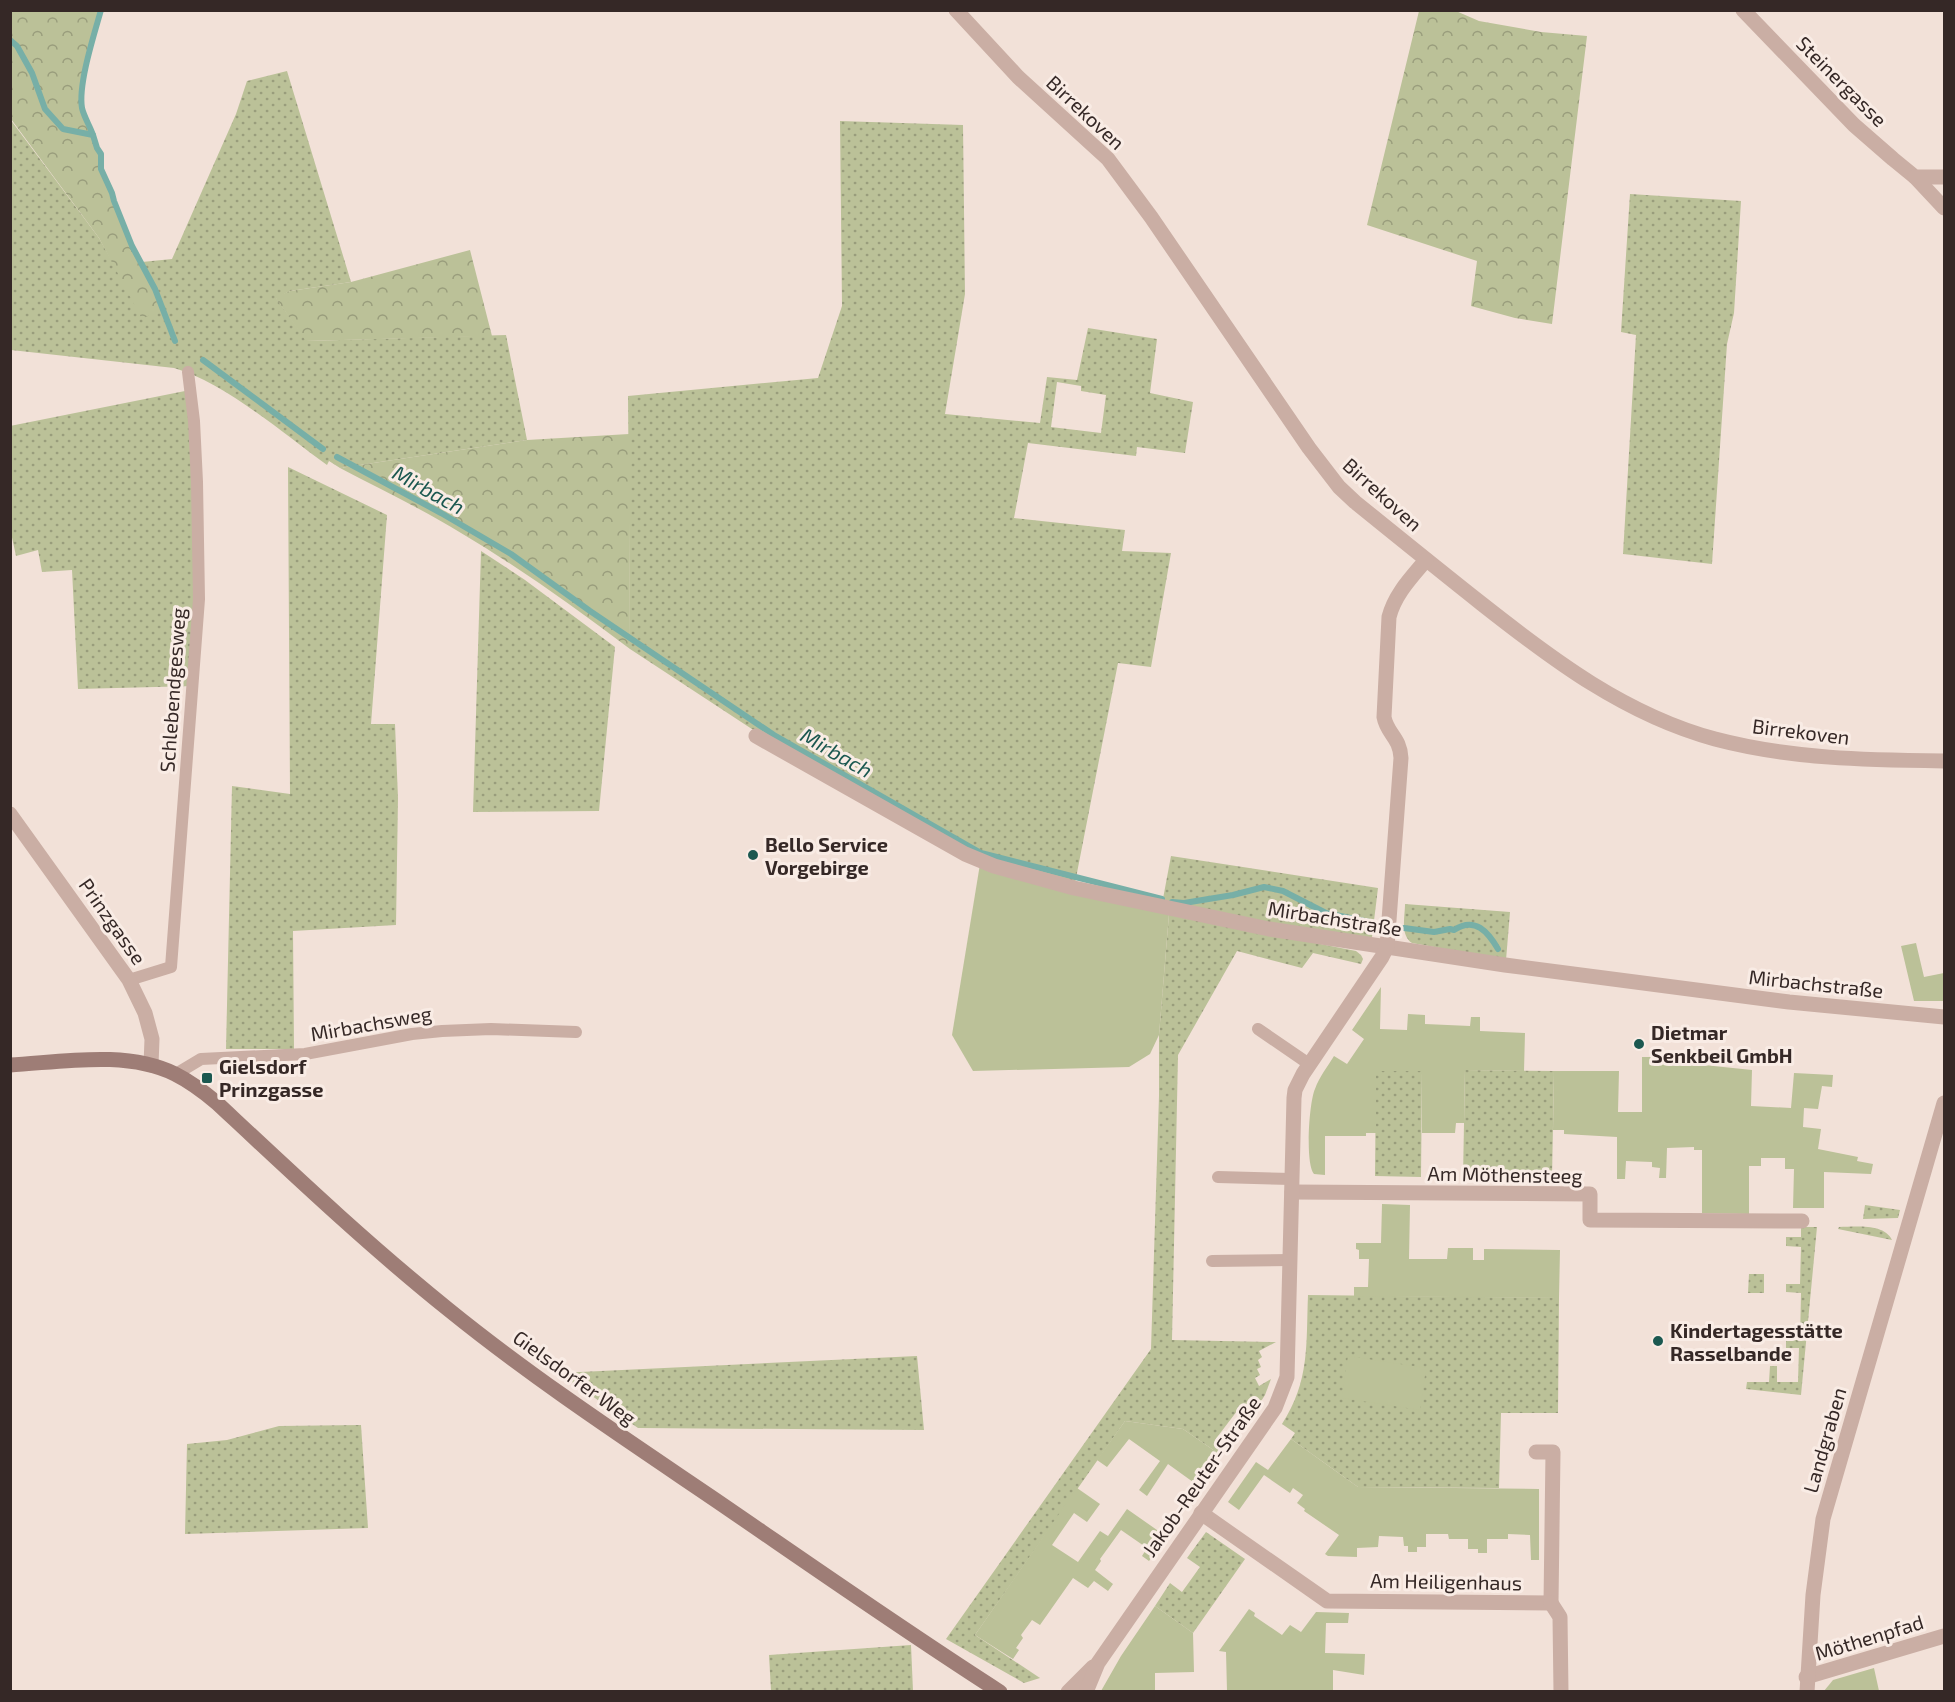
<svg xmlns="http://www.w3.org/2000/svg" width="1955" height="1702" font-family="'Exo 2',sans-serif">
	<defs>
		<pattern id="grass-dots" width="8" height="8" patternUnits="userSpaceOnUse" patternTransform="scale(1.5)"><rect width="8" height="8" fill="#bbc198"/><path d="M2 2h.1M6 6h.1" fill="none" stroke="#999d7c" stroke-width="1.8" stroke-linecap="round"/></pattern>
		<pattern id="forest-crowns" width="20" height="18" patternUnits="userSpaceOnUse" patternTransform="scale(1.5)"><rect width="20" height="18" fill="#bbc198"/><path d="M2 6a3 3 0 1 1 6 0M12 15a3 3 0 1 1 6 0" fill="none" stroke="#999d7c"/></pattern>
	</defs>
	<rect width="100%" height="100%" fill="#f2e1d8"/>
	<g fill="url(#grass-dots)" fill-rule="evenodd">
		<path d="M287 71 351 282 290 291 276 298 307 341 506 335 527 440 340 468 329 461 327 465C284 434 224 382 174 368L11 350 10 119 99 238 116 268 155 289 142 262 172 259 236 114 247 81Z"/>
		<path d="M840 121 963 125 965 294 945 414 1040 423 1047 377 1077 380 1088 328 1157 339 1150 393 1193 402 1185 453 1137 447 1136 456 1028 443 1014 518 1125 530 1122 551 1171 553 1151 667 1118 663 1075 883 985 859 761 735 630 649 628 396 818 378 842 306ZM1057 382 1081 386V391L1106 395 1101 433 1051 427Z"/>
		<polygon points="1630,194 1741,201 1734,313 1727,344 1712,564 1623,554 1636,335 1621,332"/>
		<polygon points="190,390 194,421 194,686 78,689 72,570 42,572 38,550 16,556 10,528 10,426"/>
		<polygon points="288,467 387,515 371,724 395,724 398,798 396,925 293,931 294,1049 226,1049 232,786 290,794"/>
		<polygon points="481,551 525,580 615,647 599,811 473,812"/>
		<polygon points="1171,856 1378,888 1372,937 1366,943 1162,904"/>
		<path d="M1405 904 1510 912 1506 960 1412 943C1400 935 1405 917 1405 904Z"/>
		<polygon points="1169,914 1356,951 1361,955 1363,959 1361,964 1313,953 1302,968 1237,951 1178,1055 1172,1340 1276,1342 1259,1351 1262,1357 1258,1360 1261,1367 1257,1369 1260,1375 1255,1378 1259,1386 1271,1379 1265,1395 1249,1420 1237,1411 1215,1440 1227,1450 1222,1456 1183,1429 1125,1421 975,1635 1040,1678 1024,1683 946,1639 1151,1349 1159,1096 1159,1035"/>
		<polygon points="1465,1070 1554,1071 1552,1178 1463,1177"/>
		<polygon points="1376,1071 1422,1071 1421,1177 1375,1176"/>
		<polygon points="1865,1205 1900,1210 1898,1218 1863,1219"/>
		<polygon points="1801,1227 1817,1227 1801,1395 1746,1389 1747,1382 1769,1382 1770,1366 1777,1366 1777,1382 1798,1382 1799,1348 1786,1348 1786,1340 1800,1340 1801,1293 1786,1292 1786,1284 1800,1284 1801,1247 1786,1246 1786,1237 1801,1237"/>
		<path d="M1839 1227C1855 1227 1884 1223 1892 1240L1838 1229Z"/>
		<polygon points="1749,1274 1764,1274 1764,1293 1748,1293"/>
		<path d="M1308 1295 1559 1298 1558 1413H1501L1499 1488 1358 1487 1291 1439 1295 1433 1282 1424C1310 1381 1306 1344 1308 1295Z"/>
		<polygon points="917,1356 924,1430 638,1428 559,1373"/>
		<polygon points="361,1425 368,1528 185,1534 187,1444 227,1440 279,1426"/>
		<polygon points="1206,1532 1245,1559 1193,1633 1155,1606 1170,1583 1182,1592 1200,1567 1187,1558"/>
		<polygon points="911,1645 913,1691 771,1691 769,1655"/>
	</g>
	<g fill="url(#forest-crowns)">
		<polygon points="11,10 101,11 83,82 82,110 93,135 97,148 101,154 101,169 112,193 114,201 132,246 155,289 158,311 142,319 99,238 11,119"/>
		<polygon points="1419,11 1456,11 1479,21 1541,32 1587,36 1552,324 1515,318 1471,306 1477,261 1367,225"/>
		<polygon points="470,250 492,336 306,341 275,297 290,291 351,282"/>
		<path d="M629 434 630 649C575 608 520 568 461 533 422 509 380 489 340 468L527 440Z"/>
	</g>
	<g fill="#bbc198">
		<polygon points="980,864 1169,914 1159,1035 1150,1054 1129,1067 973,1071 952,1035"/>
		<polygon points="1916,943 1924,977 1944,973 1944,1001 1914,1001 1901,946"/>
		<path d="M1381 987 1380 1029 1407 1030 1408 1014 1425 1015V1024L1470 1026 1471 1017H1480V1031L1525 1033 1524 1071 1465 1070 1464 1123H1456L1455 1133H1422V1071H1376V1133H1366V1136H1325V1175L1314 1174C1305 1164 1309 1102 1315 1089 1319 1077 1328 1066 1334 1056L1347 1064 1364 1039 1352 1030Z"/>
		<polygon points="1642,1057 1703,1057 1704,1065 1752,1070 1751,1106 1791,1108 1794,1073 1833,1075 1832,1087 1822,1086 1818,1109 1804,1108 1803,1127 1821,1129 1818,1149 1858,1157 1857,1161 1873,1164 1871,1174 1824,1172 1824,1208 1793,1208 1794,1169 1785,1169 1785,1158 1761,1158 1761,1166 1749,1166 1749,1214 1702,1213 1702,1150 1694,1150 1694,1147 1667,1148 1666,1178 1659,1178 1660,1168 1652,1167 1652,1162 1626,1161 1625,1179 1617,1179 1617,1137 1564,1134 1564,1130 1553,1130 1554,1071 1619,1071 1618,1112 1642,1112"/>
		<polygon points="1382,1204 1410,1205 1409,1259 1447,1259 1448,1248 1473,1248 1473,1260 1484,1260 1484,1249 1560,1250 1559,1298 1354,1296 1354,1287 1368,1287 1369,1259 1359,1259 1359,1250 1356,1249 1356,1243 1381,1243"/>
		<polygon points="1348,1356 1426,1368 1420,1410 1342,1398"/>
		<polygon points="1125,1421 1183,1429 1222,1456 1193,1498 1186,1492 1193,1482 1168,1464 1147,1496 1139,1490 1160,1461 1129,1439 1107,1467 1097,1460"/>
		<polygon points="1291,1439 1358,1487 1539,1489 1539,1560 1531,1560 1530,1535 1508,1534 1508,1539 1487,1539 1487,1553 1478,1553 1478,1549 1468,1549 1468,1539 1449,1539 1448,1534 1426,1534 1426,1547 1417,1547 1417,1552 1408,1552 1408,1546 1404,1546 1403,1537 1379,1536 1378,1547 1357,1548 1357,1557 1328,1556 1325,1554 1339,1535 1304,1511 1305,1509 1297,1503 1303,1495 1293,1488 1290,1493 1264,1475 1239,1510 1228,1502 1256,1462 1268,1470"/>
		<polygon points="1077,1488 1100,1504 1087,1522 1074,1513 1052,1545 1078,1562 1100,1531 1108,1536 1127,1509 1167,1537 1149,1561 1142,1556 1147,1548 1121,1530 1100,1559 1101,1561 1095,1570 1113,1584 1108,1591 1094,1581 1088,1588 1073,1578 1040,1625 1032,1620 1021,1635 1023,1638 1016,1648 1019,1650 1013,1659 975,1635"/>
		<polygon points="1155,1606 1193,1633 1194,1672 1155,1673 1155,1691 1101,1691 1121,1656"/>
		<polygon points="1249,1609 1255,1613 1254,1616 1282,1635 1290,1625 1301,1632 1316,1612 1349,1613 1348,1623 1326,1623 1325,1653 1365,1654 1364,1675 1333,1670 1333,1691 1227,1691 1226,1652 1219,1651"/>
		<polygon points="1874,1668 1879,1691 1824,1691 1833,1680"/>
	</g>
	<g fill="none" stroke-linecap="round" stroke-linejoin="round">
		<g stroke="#77afa7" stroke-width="6">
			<polyline points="10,40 17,46 32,73 45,109 63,129 93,135 97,148 101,154 101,169 112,193 114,201 132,246 155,289 175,341"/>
			<path d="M93 135C90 126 84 117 82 108 78 84 94 35 101 10"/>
			<polyline points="203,360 323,449"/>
			<polyline points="337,457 441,513 511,554 590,611 774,735 981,853 1162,899"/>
			<polyline points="1172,902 1184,903 1233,895 1264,887 1283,891 1326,913 1374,923"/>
			<path d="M1404 928 1434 932 1450 929 1454 930C1475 916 1488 932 1498 949"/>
		</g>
		<g stroke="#caaea4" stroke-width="12">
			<polyline points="129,980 171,967 199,599 197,482 194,421 188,372"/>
			<polyline points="1258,1029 1309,1064"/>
			<polyline points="176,1074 201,1059 305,1054 412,1034 442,1031 491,1029 576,1032"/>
			<polyline points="1218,1177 1292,1179"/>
			<polyline points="1212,1261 1291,1260"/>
		</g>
		<g stroke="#caaea4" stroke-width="15">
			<path d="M956 10 1018 77 1108 159 1151 217 1309 448 1339 487 1355 502C1397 536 1439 570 1482 604 1553 660 1626 715 1715 739 1791 759 1867 760 1944 761"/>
			<polyline points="1743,10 1854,125 1893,159 1915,177 1944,177"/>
			<polyline points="1915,177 1944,208"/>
			<polyline points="756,736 965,854 994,866 1074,888 1269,929 1505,965 1789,1002 1944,1017"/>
			<polyline points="10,814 129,980 145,1013 152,1039 151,1065"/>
			<polyline points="1292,1192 1590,1194 1590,1220 1802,1221"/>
			<polyline points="1201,1513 1327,1601 1551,1603 1553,1452 1536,1452"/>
			<polyline points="1551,1603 1560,1617 1561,1692"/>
			<polyline points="1806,1677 1944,1636"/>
			<polyline points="1068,1692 1093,1667"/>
			<path d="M1086 1692 1098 1663 1275 1408 1287 1377 1294 1098 1295 1090 1303 1074 1382 957 1387 947 1401 758C1400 737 1387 734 1384 717L1389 617C1395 594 1411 578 1426 560"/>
			<polyline points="1807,1692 1813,1595 1823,1519 1944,1103"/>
		</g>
		<path stroke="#9e7d76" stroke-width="15" d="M10 1065C63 1062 126 1050 175 1074 191 1082 204 1092 217 1103 293 1174 368 1245 449 1310 533 1378 624 1438 714 1499 809 1564 903 1630 1000 1692"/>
	</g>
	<g fill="#1b5850" stroke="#f9ece5" stroke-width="2">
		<circle cx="753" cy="855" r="6"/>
		<circle cx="1639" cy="1044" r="6"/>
		<rect x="201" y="1072" width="12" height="12" rx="3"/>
		<circle cx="1658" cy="1341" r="6"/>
	</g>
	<g text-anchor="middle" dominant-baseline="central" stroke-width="6" stroke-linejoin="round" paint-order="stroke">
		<g font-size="20" fill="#352826" stroke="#f9ece5">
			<text transform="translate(1842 81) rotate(45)">Steinergasse</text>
			<text transform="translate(1086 112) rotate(43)">Birrekoven</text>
			<text transform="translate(1383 494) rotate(42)">Birrekoven</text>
			<text transform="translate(172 690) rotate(-86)">Schlebendgesweg</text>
			<text transform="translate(1801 731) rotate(7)">Birrekoven</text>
			<text transform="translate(1335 918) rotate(9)">Mirbachstraße</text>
			<text transform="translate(113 921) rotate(55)">Prinzgasse</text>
			<text transform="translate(1816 983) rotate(6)">Mirbachstraße</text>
			<text transform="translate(371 1023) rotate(-10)">Mirbachsweg</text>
			<text transform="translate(1505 1174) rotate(1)">Am Möthensteeg</text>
			<text transform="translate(575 1377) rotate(36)">Gielsdorfer Weg</text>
			<text transform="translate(1824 1440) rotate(-74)">Landgraben</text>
			<text transform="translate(1201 1476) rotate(-55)">Jakob-Reuter-Straße</text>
			<text transform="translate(1446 1581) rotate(1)">Am Heiligenhaus</text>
			<text transform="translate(1869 1637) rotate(-17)">Möthenpfad</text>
		</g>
		<g font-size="20" font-weight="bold" fill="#352826" stroke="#f9ece5" text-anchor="start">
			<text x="765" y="844">Bello Service<tspan x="765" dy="23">Vorgebirge</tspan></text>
			<text x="1651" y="1032">Dietmar<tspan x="1651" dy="23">Senkbeil GmbH</tspan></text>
			<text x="219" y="1066">Gielsdorf<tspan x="219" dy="23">Prinzgasse</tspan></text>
			<text x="1670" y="1330">Kindertagesstätte<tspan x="1670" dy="23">Rasselbande</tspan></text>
		</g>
		<g font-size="21" font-style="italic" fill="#1b5850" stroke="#f9ece5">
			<text transform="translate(429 489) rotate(29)">Mirbach</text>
			<text transform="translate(837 752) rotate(30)">Mirbach</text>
		</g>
	</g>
	<rect width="1955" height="1702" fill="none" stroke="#352826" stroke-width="24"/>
</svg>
